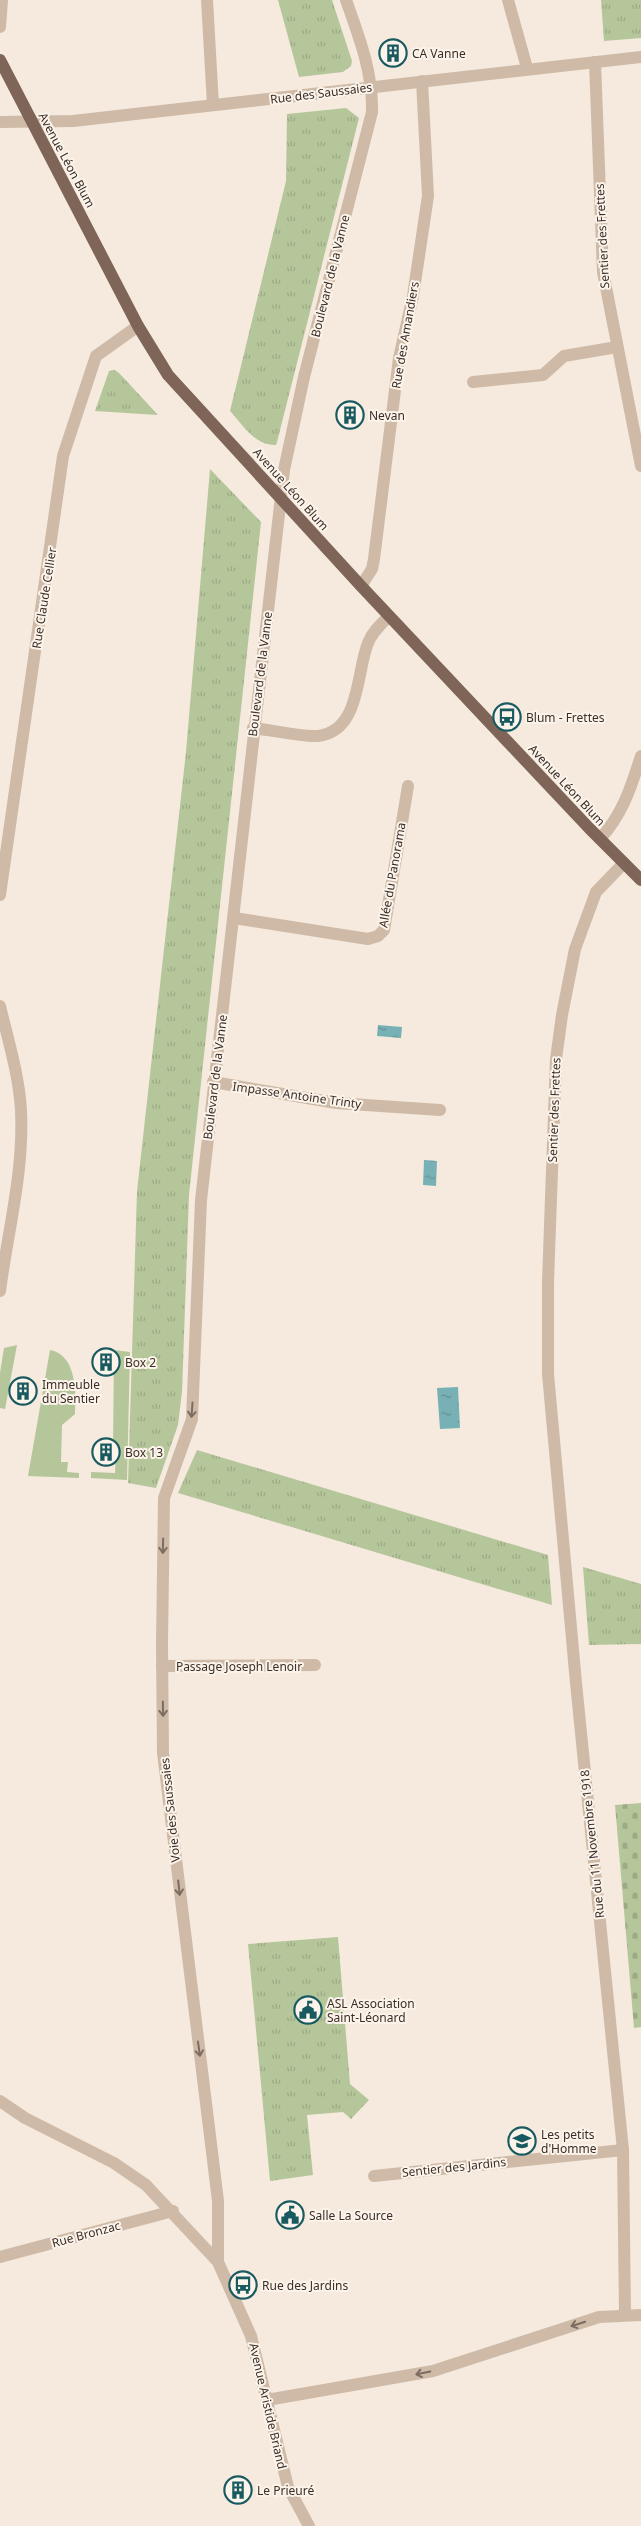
<svg xmlns="http://www.w3.org/2000/svg" width="641" height="2526" font-family="'Noto Sans',sans-serif">
	<defs>
		<pattern id="grass-tufts" width="24" height="20" patternUnits="userSpaceOnUse" patternTransform="scale(1.25)"><rect width="24" height="20" fill="#b6c69b"/><path d="M3 7l-1-3M5 7V3M7 7l1-3M15 17l-1-3M17 17v-4M19 17l1-3" fill="none" stroke="#9daa86"/></pattern>
		<pattern id="cemetery-stones" width="16" height="16" patternUnits="userSpaceOnUse" patternTransform="scale(1.25)"><rect width="16" height="16" fill="#b6c69b"/><path d="M2 7V4a2 2 0 0 1 4 0v3zM10 15v-3a2 2 0 0 1 4 0v3z" fill="#9daa86"/></pattern>
		<pattern id="water-ripples" width="26" height="14" patternUnits="userSpaceOnUse" patternTransform="scale(1.25)"><rect width="26" height="14" fill="#78b1b5"/><path d="M2 4q2-2 4 0t4 0M15 11q2-2 4 0t4 0" fill="none" stroke="#639093"/></pattern>
	</defs>
	<rect width="100%" height="100%" fill="#f5eadd"/>
	<g fill="url(#grass-tufts)">
		<polygon points="278,0 332,0 352,61 351,66 343,72 299,77"/>
		<polygon points="601,0 641,0 641,38 604,41"/>
		<path d="M346 108 359 118 277 442 276 445C255 446 243 425 230 411L286 181 287 114Z"/>
		<polygon points="115,370 120,374 158,415 95,411 108,374 109,371"/>
		<polygon points="210,469 261,522 189,1195 182,1392 178,1425 156,1488 128,1483 137,1191 186,752"/>
		<polygon points="197,1450 548,1555 552,1605 178,1493"/>
		<polygon points="583,1567 641,1584 641,1644 589,1645"/>
		<polygon points="338,1937 350,2084 369,2100 351,2119 343,2112 307,2115 313,2175 270,2181 248,1944"/>
	</g>
	<polygon fill="url(#cemetery-stones)" points="641,1803 641,2027 634,2028 615,1805"/>
	<g fill="#b6c69b">
		<polygon points="17,1345 5,1409 0,1408 0,1373 4,1348"/>
		<path d="M50 1350C77 1355 76 1393 75 1414L62 1425 61 1462H68L67 1472 79 1473V1478L28 1476Z"/>
		<polygon points="114,1350 130,1352 127,1480 91,1478 91,1472 115,1473 116,1449 113,1448"/>
	</g>
	<g fill="url(#water-ripples)">
		<polygon points="378,1025 402,1027 401,1038 377,1036"/>
		<polygon points="424,1160 437,1161 436,1186 423,1185"/>
		<polygon points="458,1387 460,1428 440,1429 437,1388"/>
	</g>
	<g fill="none" stroke-linecap="round" stroke-linejoin="round">
		<g stroke="#cebaa7" stroke-width="12">
			<polyline points="207,0 213,105"/>
			<polyline points="508,0 527,68"/>
			<polyline points="0,27 2,0"/>
			<polyline points="595,62 603,272 641,466"/>
			<polyline points="0,122 73,121 641,57"/>
			<polyline points="473,382 543,375 564,356 617,347"/>
			<polyline points="361,586 372,569 374,559 399,358 413,296 428,196 422,81"/>
			<path d="M253 728C272 730 300 737 318 736 361 731 356 672 368 643 372 632 381 624 389 616"/>
			<path d="M600 839C623 814 631 787 641 756"/>
			<polyline points="624,863 596,892 575,949 562,1015 556,1059 548,1282 548,1374 576,1683 623,2150 625,2314"/>
			<polyline points="0,895 63,456 96,356 138,326"/>
			<polyline points="234,918 368,939 378,936 384,930 408,786"/>
			<path d="M0 1006C8 1040 19 1075 21 1110 24 1172 8 1230 0 1291"/>
			<polyline points="213,1082 336,1103 440,1110"/>
			<polyline points="162,1666 315,1665"/>
			<polyline points="0,2101 25,2118 114,2163 146,2185 218,2262 251,2336 288,2487 309,2526"/>
			<polyline points="374,2176 623,2150"/>
			<polyline points="0,2257 173,2211"/>
			<path d="M218 2262V2201L163 1753 162 1645 164 1498 192 1419 201 1200 284 470 304 377 372 112C373 72 359 37 346 0"/>
			<polyline points="267,2400 433,2371 599,2317 641,2315"/>
		</g>
		<polyline stroke="#7e6558" stroke-width="12" points="0,60 138,326 168,375 361,586 589,828 641,880"/>
	</g>
	<defs><path id="oneway-shaft" d="M-6 0H5M1.5-3L5.5 0L1.5 3" fill="none" stroke-width="1.6" stroke-linecap="round" stroke-linejoin="round" transform="scale(1.25)"/></defs>
	<g stroke="#7d6d61">
		<use href="#oneway-shaft" transform="translate(192 1410) rotate(94)"/>
		<use href="#oneway-shaft" transform="translate(163 1546) rotate(91)"/>
		<use href="#oneway-shaft" transform="translate(163 1709) rotate(89)"/>
		<use href="#oneway-shaft" transform="translate(179 1888) rotate(84)"/>
		<use href="#oneway-shaft" transform="translate(199 2049) rotate(82)"/>
		<use href="#oneway-shaft" transform="translate(578 2324) rotate(162)"/>
		<use href="#oneway-shaft" transform="translate(423 2373) rotate(168)"/>
	</g>
	<defs>
		<g id="building-ring" transform="scale(1.4375)"><circle r="9.5" fill="#fcf4ea" stroke="#195a60" stroke-width="1.5"/><path d="M-4-6H4V6H1V3H-1V6H-4ZM-2.5-4.3h1.7v1.8h-1.7ZM.8-4.3h1.7v1.8H.8ZM-2.5-1h1.7V.8h-1.7ZM.8-1h1.7V.8H.8Z" fill="#195a60"/></g>
		<g id="bus-ring" transform="scale(1.4375)"><circle r="9.5" fill="#fcf4ea" stroke="#195a60" stroke-width="1.5"/><path d="M-5-6H5V4H4V6H2V4H-2V6H-4V4H-5ZM-3.5-4V0h7V-4ZM-3.5 1.2v1.5H-2V1.2ZM2 1.2v1.5H3.5V1.2Z" fill="#195a60"/></g>
		<g id="civic-ring" transform="scale(1.4375)"><circle r="9.5" fill="#fcf4ea" stroke="#195a60" stroke-width="1.5"/><path d="M-.6-6.5H3V-4.5H.6V-3L4-1V1h2V6H-6V1h2V-1L-.6-3ZM-1.2 2.5V6h2.4V2.5Z" fill="#195a60"/></g>
		<g id="school-ring" transform="scale(1.4375)"><circle r="9.5" fill="#fcf4ea" stroke="#195a60" stroke-width="1.5"/><path d="M0-5L7-2L0 1L-7-2ZM-4 1L0 2.5L4 1V4Q0 6-4 4Z" fill="#195a60"/></g>
	</defs>
	<g fill-rule="evenodd">
		<use href="#building-ring" x="393" y="53"/>
		<use href="#building-ring" x="350" y="415"/>
		<use href="#bus-ring" x="507" y="717"/>
		<use href="#building-ring" x="106" y="1362"/>
		<use href="#building-ring" x="23" y="1391"/>
		<use href="#building-ring" x="106" y="1452"/>
		<use href="#civic-ring" x="308" y="2010"/>
		<use href="#school-ring" x="522" y="2141"/>
		<use href="#civic-ring" x="290" y="2215"/>
		<use href="#bus-ring" x="243" y="2285"/>
		<use href="#building-ring" x="238" y="2490"/>
	</g>
	<g text-anchor="middle" dominant-baseline="central" stroke-width="4" stroke-linejoin="round" paint-order="stroke">
		<g font-size="12" fill="#3a2e28" stroke="#fcf4ea" text-anchor="start">
			<text x="412" y="53">CA Vanne</text>
			<text x="369" y="415">Nevan</text>
			<text x="526" y="717">Blum - Frettes</text>
			<text x="125" y="1362">Box 2</text>
			<text x="42" y="1384">Immeuble<tspan x="42" dy="14">du Sentier</tspan></text>
			<text x="125" y="1452">Box 13</text>
			<text x="327" y="2003">ASL Association<tspan x="327" dy="14">Saint-Léonard</tspan></text>
			<text x="541" y="2134">Les petits<tspan x="541" dy="14">d'Homme</tspan></text>
			<text x="309" y="2215">Salle La Source</text>
			<text x="262" y="2285">Rue des Jardins</text>
			<text x="257" y="2490">Le Prieuré</text>
		</g>
		<g font-size="12" fill="#3a2e28" stroke="#fcf4ea">
			<text transform="translate(321 93) rotate(-7)">Rue des Saussaies</text>
			<text transform="translate(67 160) rotate(62)">Avenue Léon Blum</text>
			<text transform="translate(602 236) rotate(-93)">Sentier des Frettes</text>
			<text transform="translate(330 276) rotate(-76)">Boulevard de la Vanne</text>
			<text transform="translate(405 335) rotate(-80)">Rue des Amandiers</text>
			<text transform="translate(291 489) rotate(48)">Avenue Léon Blum</text>
			<text transform="translate(44 598) rotate(-81)">Rue Claude Cellier</text>
			<text transform="translate(260 674) rotate(-83)">Boulevard de la Vanne</text>
			<text transform="translate(567 785) rotate(47)">Avenue Léon Blum</text>
			<text transform="translate(392 875) rotate(-80)">Allée du Panorama</text>
			<text transform="translate(215 1077) rotate(-83)">Boulevard de la Vanne</text>
			<text transform="translate(297 1095) rotate(8)">Impasse Antoine Trinty</text>
			<text transform="translate(554 1110) rotate(-88)">Sentier des Frettes</text>
			<text x="239" y="1666">Passage Joseph Lenoir</text>
			<text transform="translate(170 1810) rotate(-96)">Voie des Saussaies</text>
			<text transform="translate(592 1844) rotate(-96)">Rue du 11 Novembre 1918</text>
			<text transform="translate(454 2167) rotate(-6)">Sentier des Jardins</text>
			<text transform="translate(86 2234) rotate(-15)">Rue Bronzac</text>
			<text transform="translate(268 2406) rotate(77)">Avenue Aristide Briand</text>
		</g>
	</g>
</svg>
